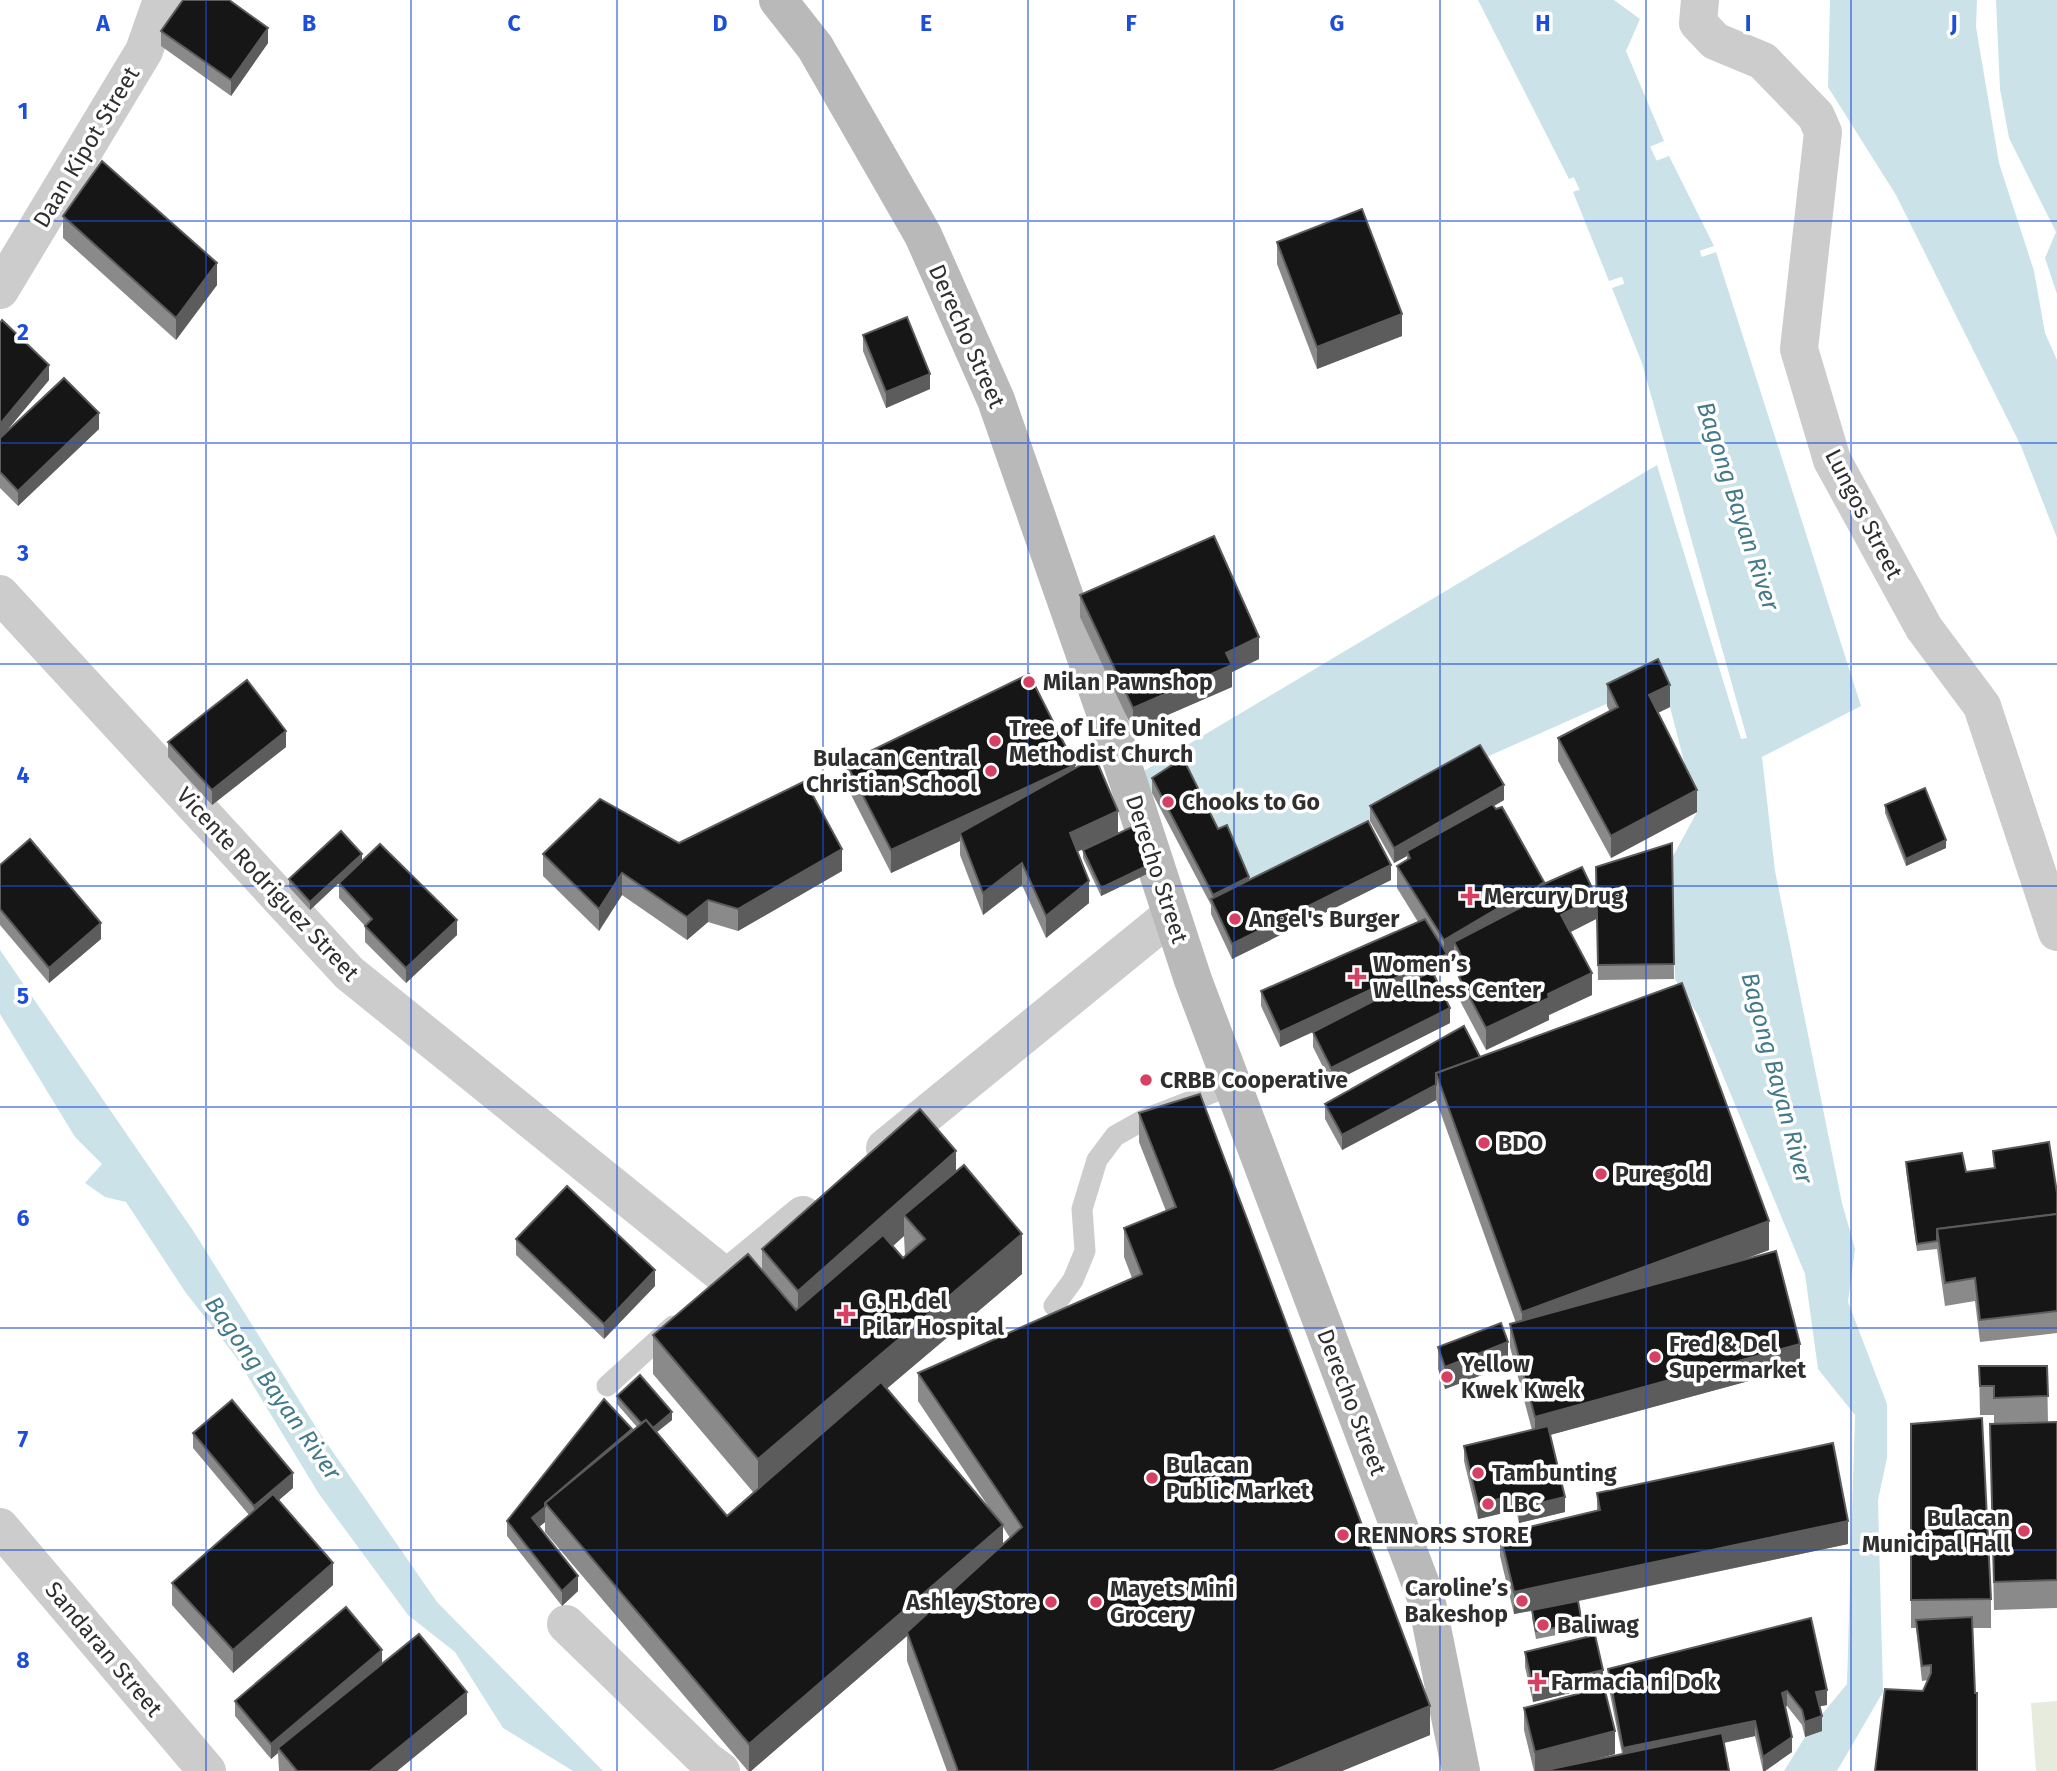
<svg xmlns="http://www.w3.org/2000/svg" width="2057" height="1771" font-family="'Fira Sans',sans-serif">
	<rect width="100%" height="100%" fill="#fff"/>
	<polygon fill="#e7ebde" points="2057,1701 2057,1771 2036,1771 2031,1703"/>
	<g fill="#cbe2e9">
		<polygon points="1478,0 1614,0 1640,19 1626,51 1664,141 1569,179"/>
		<polygon points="1830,0 1977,0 1976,27 1999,163 2034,271 2045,333 2057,360 2057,538 2021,446 1896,195 1828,87"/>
		<polygon points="1996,0 2057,0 2057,294 2045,258 2056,232 2009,138 2000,89"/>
		<polygon points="1669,156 1714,246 1609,281 1573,192"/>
		<polygon points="1716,252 1861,706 1762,757 1775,871 1842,1203 1855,1249 1848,1302 1887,1404 1887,1458 1878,1500 1883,1692 1837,1771 1784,1771 1805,1737 1822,1731 1819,1718 1847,1684 1855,1415 1818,1369 1805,1274 1698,1015 1675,979 1672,858 1697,812 1670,707 1658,681 1480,760 1249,892 1152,793 1142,772 1657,465 1741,739 1747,738 1642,363 1612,288"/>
		<polygon points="0,950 194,1232 317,1429 437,1602 603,1771 573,1771 503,1728 455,1652 408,1615 319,1494 236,1357 186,1293 126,1202 105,1197 85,1183 102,1164 75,1137 0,1014"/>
	</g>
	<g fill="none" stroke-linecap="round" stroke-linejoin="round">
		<polyline stroke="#cbe2e9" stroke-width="82" points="1534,0 1661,264 1697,378"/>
		<g stroke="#ccc" stroke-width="21">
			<polyline points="1054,1306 1073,1280 1085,1251 1082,1209 1097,1160 1115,1136 1145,1119 1232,1085"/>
			<polyline points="607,1386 673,1326"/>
		</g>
		<g stroke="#ccc" stroke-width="38">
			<polyline points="1700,0 1698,23 1715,41 1763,61 1816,116 1823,132 1799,349 1832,460 1924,628 1982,706 2057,932"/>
			<polyline points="0,290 144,51 162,0"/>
			<polyline points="0,594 349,973 727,1278 803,1215"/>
			<polyline points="885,1148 1171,915"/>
			<polyline points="0,1527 207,1771"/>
			<polyline points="566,1624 706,1760 721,1771"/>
		</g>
		<polyline stroke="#b9b9b9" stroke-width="38" points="778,0 815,47 923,235 996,400 1113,735 1193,980 1426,1598 1461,1771"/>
	</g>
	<g fill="#8a8a8a" fill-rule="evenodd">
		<polygon points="161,31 268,43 231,96 161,46"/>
		<polygon points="63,216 217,285 176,340 63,238"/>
		<polygon points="1277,242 1402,336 1317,369 1277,264"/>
		<polygon points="0,323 49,380 4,434 99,429 18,506 0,488"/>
		<polygon points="863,335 930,389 886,408 863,351"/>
		<polygon points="1080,595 1259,659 1232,672 1232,687 1133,730 1080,617"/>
		<polygon points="1607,684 1670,707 1658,713 1697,812 1611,858 1558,761 1558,738 1610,712 1607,706"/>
		<polygon points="168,742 286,747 212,805 168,757"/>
		<polygon points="846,763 1075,768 1118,833 1077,852 1089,903 1046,938 1022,885 983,915 960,855 960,841 891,873 846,785"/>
		<polygon points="1152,778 1218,829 1249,880 1391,880 1232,959 1211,914 1211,905 1152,793"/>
		<polygon points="1504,800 1494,806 1544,884 1596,919 1570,932 1592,995 1549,1015 1549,1020 1486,1050 1459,999 1460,976 1454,964 1454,957 1447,961 1447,970 1434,975 1450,1023 1331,1083 1313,1047 1313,1032 1280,1047 1261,1006 1261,991 1418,922 1397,888 1397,866 1407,860 1407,856 1394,863 1370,821 1370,806"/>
		<polygon points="1885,805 1946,848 1906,866 1885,813"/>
		<polygon points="679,843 842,871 738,931 708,922 687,940 622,895 599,931 543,876 543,854"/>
		<polygon points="1672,843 1674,979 1598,980 1596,867"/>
		<polygon points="1083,850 1151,872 1101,896 1083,858"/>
		<polygon points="362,861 457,935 406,983 365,942 365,926 339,898 339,883 310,910 289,887 289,879"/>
		<polygon points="0,865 101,939 49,983 0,925"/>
		<polygon points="1480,1057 1769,1250 1731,1264 1800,1367 1550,1435 1565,1512 1519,1523 1516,1510 1478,1519 1464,1461 1464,1446 1532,1430 1510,1347 1510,1324 1516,1323 1436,1100 1342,1150 1325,1119 1325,1104"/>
		<path d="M1139 1113 1430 1735 1342 1771H947L907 1661V1636L751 1771H748L545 1532V1522L539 1527 578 1591 562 1606 507 1536V1521L637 1427 617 1404V1396L672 1420 657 1432 727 1516 753 1492 653 1374V1335L762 1270V1249L956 1172 1022 1274 887 1388 994 1515 918 1401V1373L1132 1278 1124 1257V1228L1166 1211 1139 1142ZM904 1236 905 1256 903 1258 893 1246ZM1003 1527 1010 1538 1003 1544Z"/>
		<polygon points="1993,1151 2057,1193 2057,1333 1980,1342 1975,1301 1945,1306 1937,1249 1917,1251 1906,1170 1906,1162 1966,1172 1994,1168"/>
		<polygon points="516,1239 655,1286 604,1339 516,1255"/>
		<polygon points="1438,1347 1508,1365 1445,1389 1438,1369"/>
		<polygon points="1979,1366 2047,1366 2048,1423 2057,1422 2057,1608 1994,1610 1990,1424 1994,1424 1994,1415 1980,1415"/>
		<polygon points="1911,1424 1991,1599 1991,1628 1973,1628 1923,1691 1928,1680 1922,1681 1916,1628 1911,1628"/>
		<polygon points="193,1433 293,1488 278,1501 333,1585 233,1673 172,1605 172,1583 249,1515 193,1448"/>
		<polygon points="1597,1493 1848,1544 1560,1605 1582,1623 1582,1630 1536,1639 1532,1618 1532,1611 1514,1614 1500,1556 1500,1534 1597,1510"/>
		<polygon points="1811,1618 1827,1705 1820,1706 1822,1731 1805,1737 1802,1725 1787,1706 1785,1707 1792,1752 1765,1771 1763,1771 1755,1736 1724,1743 1730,1771 1534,1771 1524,1730 1524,1708 1615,1754 1576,1764 1622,1754 1608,1684 1608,1669"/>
		<polygon points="1525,1652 1603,1685 1533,1702 1525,1667"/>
		<polygon points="382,1664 467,1714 397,1771 279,1771 278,1753 271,1759 235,1716 235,1701"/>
	</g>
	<g fill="#5c5c5c">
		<polygon points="268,28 268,43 231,96 231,80"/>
		<polygon points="217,263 217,285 176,340 176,318"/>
		<polygon points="1402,314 1402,336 1317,369 1317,347"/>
		<polygon points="49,365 49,380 0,439 0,424"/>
		<polygon points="930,374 930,389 886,408 886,392"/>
		<polygon points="99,413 99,429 18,506 18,491"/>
		<polygon points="1259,637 1259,659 1232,672 1232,687 1133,730 1133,708 1226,653"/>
		<polygon points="1670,685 1670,707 1649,717 1649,695"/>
		<polygon points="286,731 286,747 212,805 212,790"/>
		<polygon points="1075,765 1075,787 960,833 960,841 891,873 891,850"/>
		<polygon points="1504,785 1504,800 1409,855 1407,851 1407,856 1394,863 1394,848"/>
		<polygon points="1697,790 1697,812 1611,858 1611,836"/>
		<polygon points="1118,811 1118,833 1070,855 1070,833"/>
		<polygon points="1946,840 1946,848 1906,866 1906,859"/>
		<polygon points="842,849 842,871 738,931 738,909"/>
		<polygon points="362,854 362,861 310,910 310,902"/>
		<polygon points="1022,863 1022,885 983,915 983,893"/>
		<polygon points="1151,864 1151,872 1101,896 1101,888"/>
		<polygon points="1391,865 1391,880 1232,959 1232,944"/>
		<polygon points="622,873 622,895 599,931 599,909"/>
		<polygon points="1249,877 1249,892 1213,904 1213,895"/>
		<polygon points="1089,881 1089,903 1046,938 1046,916"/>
		<polygon points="1527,891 1527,914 1454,942 1454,957 1447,961 1447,970 1280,1047 1280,1032 1444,956 1444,940"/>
		<polygon points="1596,896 1596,919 1561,937 1561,915"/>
		<polygon points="708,900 708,922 687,940 687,917"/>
		<polygon points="457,920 457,935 406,983 406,968"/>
		<polygon points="101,923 101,939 49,983 49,968"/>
		<polygon points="1592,973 1592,995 1549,1015 1549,1020 1486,1050 1486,1028 1548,994"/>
		<polygon points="1450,1008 1450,1023 1331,1083 1331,1068"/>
		<polygon points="1436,1085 1436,1100 1342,1150 1342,1135"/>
		<polygon points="956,1151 956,1190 904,1215 904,1236 798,1330 798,1291"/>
		<polygon points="1769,1221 1769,1250 1522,1341 1522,1312"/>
		<polygon points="1022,1234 1022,1274 758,1498 758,1459"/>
		<polygon points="655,1270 655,1286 604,1339 604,1324"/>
		<polygon points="1508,1342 1508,1365 1445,1389 1445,1367"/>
		<polygon points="1800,1344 1800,1367 1535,1439 1535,1417"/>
		<polygon points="672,1412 672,1420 648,1439 648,1432"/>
		<polygon points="293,1473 293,1488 254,1521 254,1506"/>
		<polygon points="1516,1495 1516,1510 1478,1519 1478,1504"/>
		<polygon points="1565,1497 1565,1512 1519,1523 1519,1508"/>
		<polygon points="545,1507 545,1522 532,1533 532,1518"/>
		<polygon points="1848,1521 1848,1544 1514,1614 1514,1592"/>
		<polygon points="1003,1525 1003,1553 907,1632 907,1636 751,1771 749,1771 749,1744"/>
		<polygon points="333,1563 333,1585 233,1673 233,1650"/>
		<polygon points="578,1576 578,1591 562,1606 562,1591"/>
		<polygon points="382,1650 382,1665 278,1748 278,1753 271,1759 271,1744"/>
		<polygon points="1603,1670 1603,1685 1533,1702 1533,1687"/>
		<polygon points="1827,1690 1827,1705 1816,1707 1816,1692"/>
		<polygon points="1787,1691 1787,1706 1782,1708 1782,1693"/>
		<polygon points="467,1692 467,1714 397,1771 370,1771"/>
		<polygon points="1430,1706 1430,1735 1342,1771 1273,1771"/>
		<polygon points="1822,1716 1822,1731 1805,1737 1805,1722"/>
		<polygon points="1755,1721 1755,1736 1623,1764 1623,1748"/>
		<polygon points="1615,1731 1615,1754 1548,1771 1535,1771 1535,1752"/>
		<polygon points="1792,1737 1792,1752 1765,1771 1763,1771 1763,1757"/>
	</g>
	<g fill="#161616" stroke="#5c5c5c" stroke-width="2">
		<polygon points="183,0 229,0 268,28 231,80 161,31"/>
		<polygon points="102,161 217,263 176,318 63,216"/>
		<polygon points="1362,209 1402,314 1317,347 1277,242"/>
		<polygon points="907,317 930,374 886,392 863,335"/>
		<polygon points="2,320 49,365 0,424 0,323"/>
		<polygon points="64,378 99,413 18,491 0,472 0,438"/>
		<polygon points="1214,536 1259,637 1226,653 1232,665 1133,708 1080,595"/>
		<polygon points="1658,659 1670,685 1649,695 1697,790 1611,836 1558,738 1618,707 1607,684"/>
		<polygon points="1029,674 1075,765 891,850 846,763"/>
		<polygon points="247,680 286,731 212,790 168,742"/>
		<polygon points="1480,745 1504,785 1394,848 1370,806"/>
		<polygon points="1095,757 1118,811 1070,833 1089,881 1046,916 1022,863 983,893 960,833"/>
		<polygon points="1183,758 1218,829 1227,825 1249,877 1213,895 1152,778"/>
		<polygon points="805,781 842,849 738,909 708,900 687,917 622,873 599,909 543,854 600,799 679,843"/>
		<polygon points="1925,788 1946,840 1906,859 1885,805"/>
		<polygon points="1492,804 1496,809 1502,807 1544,882 1537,887 1582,867 1596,896 1561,915 1592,973 1548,994 1549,998 1486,1028 1459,977 1469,971 1454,942 1533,901 1527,891 1444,940 1397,866 1410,858 1407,851"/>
		<polygon points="1368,821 1391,865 1232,944 1211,899"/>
		<polygon points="1134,826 1151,864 1101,888 1083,850"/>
		<polygon points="341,831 362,854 310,902 289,879"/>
		<polygon points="30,839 101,923 49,968 0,909 0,865"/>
		<polygon points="1672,843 1674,964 1598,965 1596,867"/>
		<polygon points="380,844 457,920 406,968 365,926 372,919 339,883"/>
		<polygon points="1425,919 1447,954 1280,1032 1261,991"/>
		<polygon points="1432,971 1450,1008 1331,1068 1313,1032"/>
		<polygon points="1682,983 1769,1221 1522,1312 1436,1073"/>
		<polygon points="1464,1026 1480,1057 1436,1073 1436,1085 1342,1135 1325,1104"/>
		<polygon points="1200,1094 1430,1706 1273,1771 958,1771 907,1632 1022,1527 918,1373 1142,1274 1124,1228 1176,1207 1139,1113"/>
		<polygon points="920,1109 956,1151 798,1291 762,1249"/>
		<polygon points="2049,1142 2057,1193 2057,1214 1937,1229 1937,1241 1917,1244 1906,1162 1962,1153 1966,1172 1995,1168 1993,1151"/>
		<polygon points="964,1165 1022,1234 758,1459 653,1335 748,1254 796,1310 883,1235 903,1258 925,1239 904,1215"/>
		<polygon points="567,1186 655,1270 604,1324 516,1239"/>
		<polygon points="2057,1214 2057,1311 1980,1320 1975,1278 1945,1283 1937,1229"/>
		<polygon points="1776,1251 1800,1344 1535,1417 1510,1324"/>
		<polygon points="1501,1323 1508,1342 1445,1367 1438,1347"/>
		<polygon points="1979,1366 2047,1366 2048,1396 1994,1398 1994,1386 1980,1386"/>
		<polygon points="640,1375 672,1412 653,1428 646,1420 641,1423 617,1396"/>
		<polygon points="881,1382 1003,1525 749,1744 545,1503 646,1420 727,1516"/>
		<polygon points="604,1399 632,1429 545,1503 545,1507 532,1518 578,1576 562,1591 507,1521"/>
		<polygon points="232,1400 293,1473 254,1506 193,1433"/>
		<polygon points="1982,1418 1991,1599 1911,1600 1911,1424"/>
		<polygon points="2057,1422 2057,1580 1994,1582 1990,1424"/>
		<polygon points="1548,1426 1565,1497 1519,1508 1516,1495 1478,1504 1464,1446"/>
		<polygon points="1833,1443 1848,1521 1514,1592 1500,1534 1600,1510 1597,1493"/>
		<polygon points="273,1494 333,1563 233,1650 172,1583"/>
		<polygon points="1578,1601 1582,1623 1536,1631 1532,1610"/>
		<polygon points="346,1607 382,1650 271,1744 235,1701"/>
		<polygon points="1972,1617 1975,1693 1977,1693 1977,1771 1875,1771 1885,1689 1923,1691 1931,1673 1931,1665 1922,1666 1916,1620"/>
		<polygon points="1811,1618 1827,1690 1816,1692 1822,1716 1805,1722 1802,1710 1787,1691 1782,1693 1792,1737 1763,1757 1755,1721 1623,1748 1608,1669"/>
		<polygon points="419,1634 467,1692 370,1771 297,1771 278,1748"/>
		<polygon points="1595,1635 1603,1670 1533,1687 1525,1652"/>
		<polygon points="1604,1687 1615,1731 1535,1752 1524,1708"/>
		<polygon points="1722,1733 1729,1771 1542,1771"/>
	</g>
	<path fill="none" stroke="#1d4ed8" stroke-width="2" stroke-opacity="0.55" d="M206 0V1771M411 0V1771M617 0V1771M823 0V1771M1028 0V1771M1234 0V1771M1440 0V1771M1646 0V1771M1851 0V1771M0 221H2057M0 443H2057M0 664H2057M0 886H2057M0 1107H2057M0 1328H2057M0 1550H2057"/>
	<g fill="#d64063" stroke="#fff" stroke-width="2.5">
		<circle cx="1029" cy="682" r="7"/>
		<circle cx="995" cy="741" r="7"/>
		<circle cx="991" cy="771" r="7"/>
		<circle cx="1168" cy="802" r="7"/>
		<path d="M1466.5 885.5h7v7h7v7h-7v7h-7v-7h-7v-7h7z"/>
		<circle cx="1235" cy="919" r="7"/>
		<path d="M1353.5 966.5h7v7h7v7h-7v7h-7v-7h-7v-7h7z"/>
		<circle cx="1146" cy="1080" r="7"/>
		<circle cx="1484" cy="1143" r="7"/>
		<circle cx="1601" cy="1174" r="7"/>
		<path d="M842.5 1303.5h7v7h7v7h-7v7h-7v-7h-7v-7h7z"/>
		<circle cx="1655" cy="1357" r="7"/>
		<circle cx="1447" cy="1377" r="7"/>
		<circle cx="1478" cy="1473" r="7"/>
		<circle cx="1152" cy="1478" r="7"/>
		<circle cx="1488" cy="1504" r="7"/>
		<circle cx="2024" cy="1531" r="7"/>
		<circle cx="1343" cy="1535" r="7"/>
		<circle cx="1522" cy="1601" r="7"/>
		<circle cx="1051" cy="1602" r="7"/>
		<circle cx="1096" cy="1602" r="7"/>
		<circle cx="1543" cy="1625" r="7"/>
		<path d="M1533.5 1671.5h7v7h7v7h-7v7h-7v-7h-7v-7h7z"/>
	</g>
	<g text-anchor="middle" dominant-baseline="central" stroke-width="7" stroke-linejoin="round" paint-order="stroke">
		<g font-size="23" fill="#2f2f2f" stroke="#fff">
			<text transform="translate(86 147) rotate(-59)">Daan Kipot Street</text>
			<text transform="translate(967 336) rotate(66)">Derecho Street</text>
			<text transform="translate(1864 514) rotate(63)">Lungos Street</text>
			<text transform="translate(1157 869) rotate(72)">Derecho Street</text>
			<text transform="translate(268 884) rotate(47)">Vicente Rodriguez Street</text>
			<text transform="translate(1352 1402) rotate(69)">Derecho Street</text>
			<text transform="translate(104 1649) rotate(50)">Sandaran Street</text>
		</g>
		<g font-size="23" font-weight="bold" fill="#2f2f2f" stroke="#fff" text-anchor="start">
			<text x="1043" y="682">Milan Pawnshop</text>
			<text x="1009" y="728">Tree of Life United<tspan x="1009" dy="26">Methodist Church</tspan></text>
			<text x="977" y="758" text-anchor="end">Bulacan Central<tspan x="977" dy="26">Christian School</tspan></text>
			<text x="1182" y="802">Chooks to Go</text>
			<text x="1484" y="896">Mercury Drug</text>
			<text x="1249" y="919">Angel's Burger</text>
			<text x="1373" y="964">Women’s<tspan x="1373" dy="26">Wellness Center</tspan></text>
			<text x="1160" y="1080">CRBB Cooperative</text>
			<text x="1498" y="1143">BDO</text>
			<text x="1615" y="1174">Puregold</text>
			<text x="862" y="1301">G. H. del<tspan x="862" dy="26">Pilar Hospital</tspan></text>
			<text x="1669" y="1344">Fred &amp; Del<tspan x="1669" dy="26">Supermarket</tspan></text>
			<text x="1461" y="1364">Yellow<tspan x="1461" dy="26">Kwek Kwek</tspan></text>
			<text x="1166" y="1465">Bulacan<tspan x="1166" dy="26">Public Market</tspan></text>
			<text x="1492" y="1473">Tambunting</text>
			<text x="1502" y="1504">LBC</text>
			<text x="2010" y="1518" text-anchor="end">Bulacan<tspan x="2010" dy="26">Municipal Hall</tspan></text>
			<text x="1357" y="1535">RENNORS STORE</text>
			<text x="1508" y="1588" text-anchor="end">Caroline’s<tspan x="1508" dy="26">Bakeshop</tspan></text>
			<text x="1110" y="1589">Mayets Mini<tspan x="1110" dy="26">Grocery</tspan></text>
			<text x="1037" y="1602" text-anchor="end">Ashley Store</text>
			<text x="1557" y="1625">Baliwag</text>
			<text x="1551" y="1682">Farmacia ni Dok</text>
		</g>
		<g font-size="24" font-style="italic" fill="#437a8a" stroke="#fff">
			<text transform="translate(1738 506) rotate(72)">Bagong Bayan River</text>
			<text transform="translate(1777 1078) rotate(75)">Bagong Bayan River</text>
			<text transform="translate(273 1388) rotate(55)">Bagong Bayan River</text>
		</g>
	</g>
	<g font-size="23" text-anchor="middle" font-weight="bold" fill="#1d4ed8" stroke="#fff" stroke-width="7" stroke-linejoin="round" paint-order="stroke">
		<text x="103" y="31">A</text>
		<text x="309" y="31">B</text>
		<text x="514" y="31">C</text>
		<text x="720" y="31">D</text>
		<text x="926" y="31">E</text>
		<text x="1131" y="31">F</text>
		<text x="1337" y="31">G</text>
		<text x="1543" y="31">H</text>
		<text x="1748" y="31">I</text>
		<text x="1954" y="31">J</text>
		<text x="23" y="119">1</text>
		<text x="23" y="340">2</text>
		<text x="23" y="561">3</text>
		<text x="23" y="783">4</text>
		<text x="23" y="1004">5</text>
		<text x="23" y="1226">6</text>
		<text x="23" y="1447">7</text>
		<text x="23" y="1668">8</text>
	</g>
</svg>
